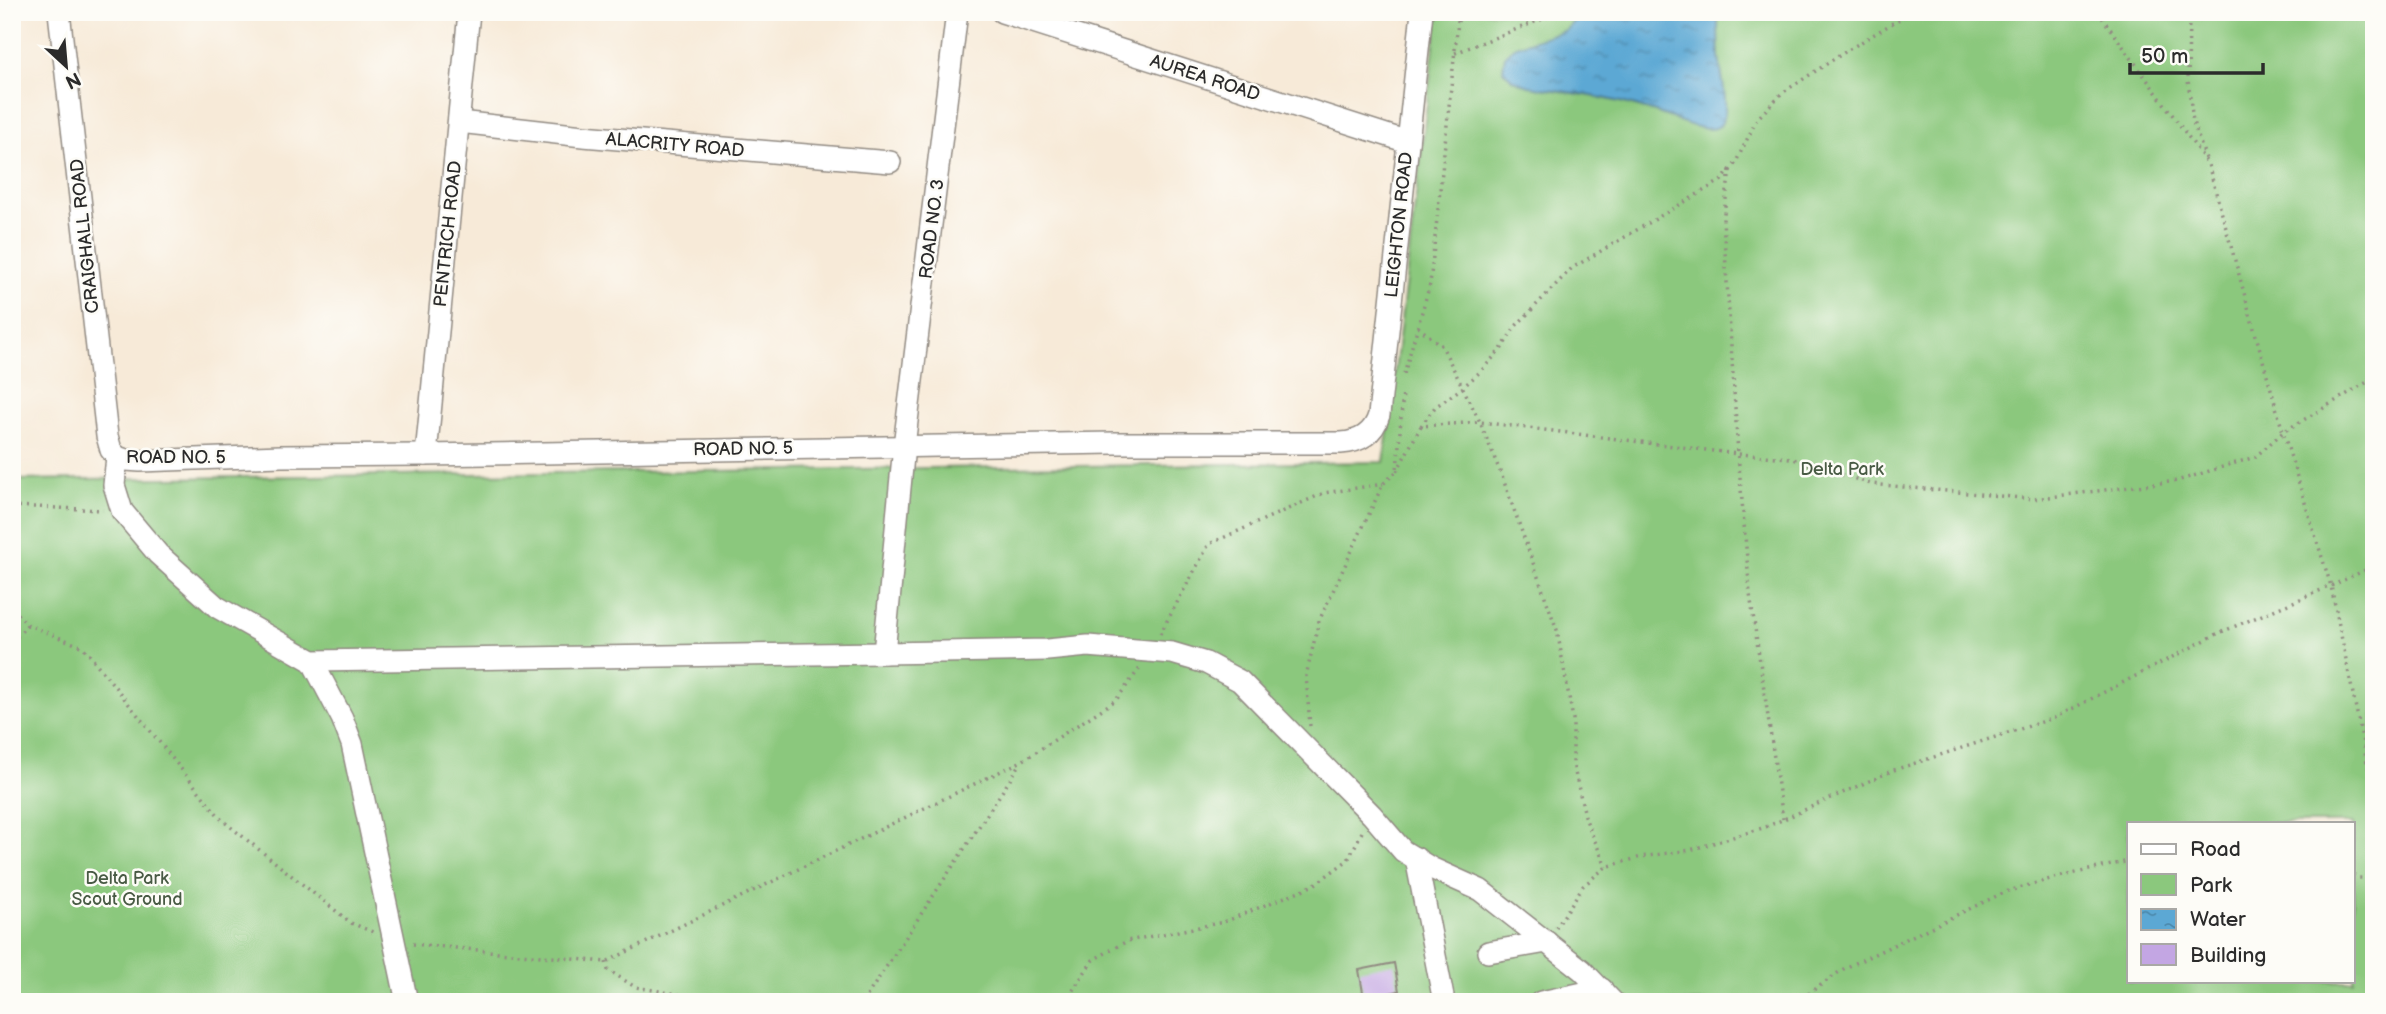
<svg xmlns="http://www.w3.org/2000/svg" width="2386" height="1014" font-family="'Balsamiq Sans',sans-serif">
	<defs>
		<pattern id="water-ripples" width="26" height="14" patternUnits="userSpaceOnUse" patternTransform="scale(1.75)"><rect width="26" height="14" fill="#5ca8d4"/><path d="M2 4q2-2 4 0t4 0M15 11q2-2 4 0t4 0" fill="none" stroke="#4c89ac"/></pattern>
	</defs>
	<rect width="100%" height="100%" fill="#fdfcf7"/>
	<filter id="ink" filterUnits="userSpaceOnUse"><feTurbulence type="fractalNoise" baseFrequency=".0143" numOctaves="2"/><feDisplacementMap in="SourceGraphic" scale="14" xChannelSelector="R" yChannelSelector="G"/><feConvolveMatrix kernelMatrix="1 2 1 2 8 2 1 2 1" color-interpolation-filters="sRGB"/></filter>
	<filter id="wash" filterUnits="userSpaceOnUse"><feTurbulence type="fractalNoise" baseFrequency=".00686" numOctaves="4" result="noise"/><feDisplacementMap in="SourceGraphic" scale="28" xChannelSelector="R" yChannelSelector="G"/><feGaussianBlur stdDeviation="1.57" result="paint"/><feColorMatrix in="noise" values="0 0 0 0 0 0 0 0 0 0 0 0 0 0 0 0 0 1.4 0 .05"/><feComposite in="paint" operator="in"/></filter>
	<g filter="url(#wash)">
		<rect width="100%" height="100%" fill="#f7ead8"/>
		<path fill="#8bc87d" stroke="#5b7a54" stroke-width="2" fill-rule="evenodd" d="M1438 12H2374V1002H12V480L1384 462ZM2129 823H2353V981H2129Z"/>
		<path fill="url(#water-ripples)" stroke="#446a80" stroke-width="2" d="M1582 12H1718C1718 27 1718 41 1719 55 1720 72 1731 110 1721 124 1712 137 1677 120 1666 116 1622 99 1575 93 1529 86L1513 80 1503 70 1505 55 1516 46 1566 30Z"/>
		<g id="blocks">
			<polygon fill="#c3a6e3" points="1394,963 1399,991 1364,998 1359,970"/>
		</g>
	</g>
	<g filter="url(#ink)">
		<use href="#blocks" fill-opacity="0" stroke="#918a82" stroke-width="2"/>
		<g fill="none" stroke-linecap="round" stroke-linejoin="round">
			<g stroke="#918a82" stroke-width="24">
				<g id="minor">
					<polyline points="59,12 107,436 111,450 117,457"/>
					<polyline points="957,12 904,446 884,653 1047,650 1088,646 1172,653 1206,663 1240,681 1372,815 1403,851 1431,868 1480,890 1582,970 1613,1002"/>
					<polyline points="1002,12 1408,142"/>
					<polyline points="459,122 583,136 890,162"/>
					<polyline points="426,455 469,12"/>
					<path d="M117 457 126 460 140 461 281 456 426 455 1115 443H1341C1360 442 1374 433 1379 415L1422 12"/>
					<polyline points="117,457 114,485 122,511 158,554 217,607 312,661 884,653"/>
					<polyline points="312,661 342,718 352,744 407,1002"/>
					<polyline points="1416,858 1444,1002"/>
					<polyline points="1488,952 1547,942"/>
					<polyline points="1541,1002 1602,989"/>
				</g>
			</g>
			<g stroke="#918a82" stroke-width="3.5" stroke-dasharray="2 5" stroke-linecap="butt">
				<polyline points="2098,12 2208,164 2283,432 2331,586 2374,797"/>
				<polyline points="2189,12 2188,80 2193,122 2206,159"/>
				<polyline points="1455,53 1561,12"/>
				<polyline points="1730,170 1723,220 1738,454 1750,594 1783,819"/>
				<polyline points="1418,327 1442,346 1480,422 1503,479 1557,630 1573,719 1573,764 1586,820 1606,867"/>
				<polyline points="1404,374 1430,284 1459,12"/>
				<polyline points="1421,426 1435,407 1462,388 1481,371 1502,348 1515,327 1572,268 1722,180 1735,164 1757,119 1782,93 1848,50 1911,12"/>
				<polyline points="1397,471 1421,426 1480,422 1738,454 1790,458 1871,484 2033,499 2177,481 2255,457 2283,432 2374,378"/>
				<polyline points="12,506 103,510"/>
				<polyline points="12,609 28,625 83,647 222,820 351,923 373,932"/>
				<polyline points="1160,634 1209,544 1324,493 1383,484"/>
				<polyline points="12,642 27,625"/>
				<polyline points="1310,726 1306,676 1319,621 1383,484 1397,471 1403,392"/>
				<polyline points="2353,875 2359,878 2374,878"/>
				<polyline points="1556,928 1583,886 1606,867 1641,857 1690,850 1766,827 1894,770 2054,718 2219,633 2331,586 2374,566"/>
				<polyline points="413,944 606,962 1022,761 1116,700 1140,668"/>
				<polyline points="606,962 608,970 635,987 726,1002"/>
				<polyline points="863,1002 1021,763"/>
				<polyline points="1065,1002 1093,960 1127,941 1224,922 1314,885 1348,860 1362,832"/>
				<polyline points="1797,1002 1845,968 2005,892 2054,878 2129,861"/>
			</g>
			<use href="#minor" stroke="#fff" stroke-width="21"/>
		</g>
	</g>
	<g text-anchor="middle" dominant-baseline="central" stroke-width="5" stroke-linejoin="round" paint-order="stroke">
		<g font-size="18" fill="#2b2b2b" stroke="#fdfcf7">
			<text transform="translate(1205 78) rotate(18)">AUREA ROAD</text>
			<text transform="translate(675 145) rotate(5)">ALACRITY ROAD</text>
			<text transform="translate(1399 225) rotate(-84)">LEIGHTON ROAD</text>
			<text transform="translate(932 229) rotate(-83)">ROAD NO. 3</text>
			<text transform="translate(448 234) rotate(-84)">PENTRICH ROAD</text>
			<text transform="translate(85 236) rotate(-96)">CRAIGHALL ROAD</text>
			<text transform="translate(743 449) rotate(-1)">ROAD NO. 5</text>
			<text x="176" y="457">ROAD NO. 5</text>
		</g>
		<g font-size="18" fill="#485a44" stroke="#fdfcf7">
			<text x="1842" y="469">Delta Park</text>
			<text x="127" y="878">Delta Park<tspan x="127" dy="21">Scout Ground</tspan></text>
		</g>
	</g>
	<rect width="2386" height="1014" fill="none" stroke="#fdfcf7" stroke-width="42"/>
	<rect x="2127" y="822" width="228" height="161" fill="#fdfcf7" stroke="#a9a8a5" stroke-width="2"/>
	<rect x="2141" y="844" width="35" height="10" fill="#ffffff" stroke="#a9a8a5" stroke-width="2"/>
	<text x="2190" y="856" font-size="21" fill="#2b2b2b">Road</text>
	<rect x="2141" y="874" width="35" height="21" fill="#8bc87d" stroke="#a9a8a5" stroke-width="2"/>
	<text x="2190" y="892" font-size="21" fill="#2b2b2b">Park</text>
	<rect x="2141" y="909" width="35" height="21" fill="url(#water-ripples)" stroke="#a9a8a5" stroke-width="2"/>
	<text x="2190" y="926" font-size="21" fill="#2b2b2b">Water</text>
	<rect x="2141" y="944" width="35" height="21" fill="#c3a6e3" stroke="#a9a8a5" stroke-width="2"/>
	<text x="2190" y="962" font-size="21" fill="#2b2b2b">Building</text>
	<g transform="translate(66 66) rotate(154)" stroke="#fdfcf7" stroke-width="5" paint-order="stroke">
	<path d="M0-5L12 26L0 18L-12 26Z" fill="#2b2b2b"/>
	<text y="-10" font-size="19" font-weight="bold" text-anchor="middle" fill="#2b2b2b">N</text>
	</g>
	<path d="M2130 63v10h133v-10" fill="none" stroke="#2b2b2b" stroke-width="3.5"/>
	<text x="2141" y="63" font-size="21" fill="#2b2b2b" stroke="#fdfcf7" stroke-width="5" paint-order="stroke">50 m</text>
</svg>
